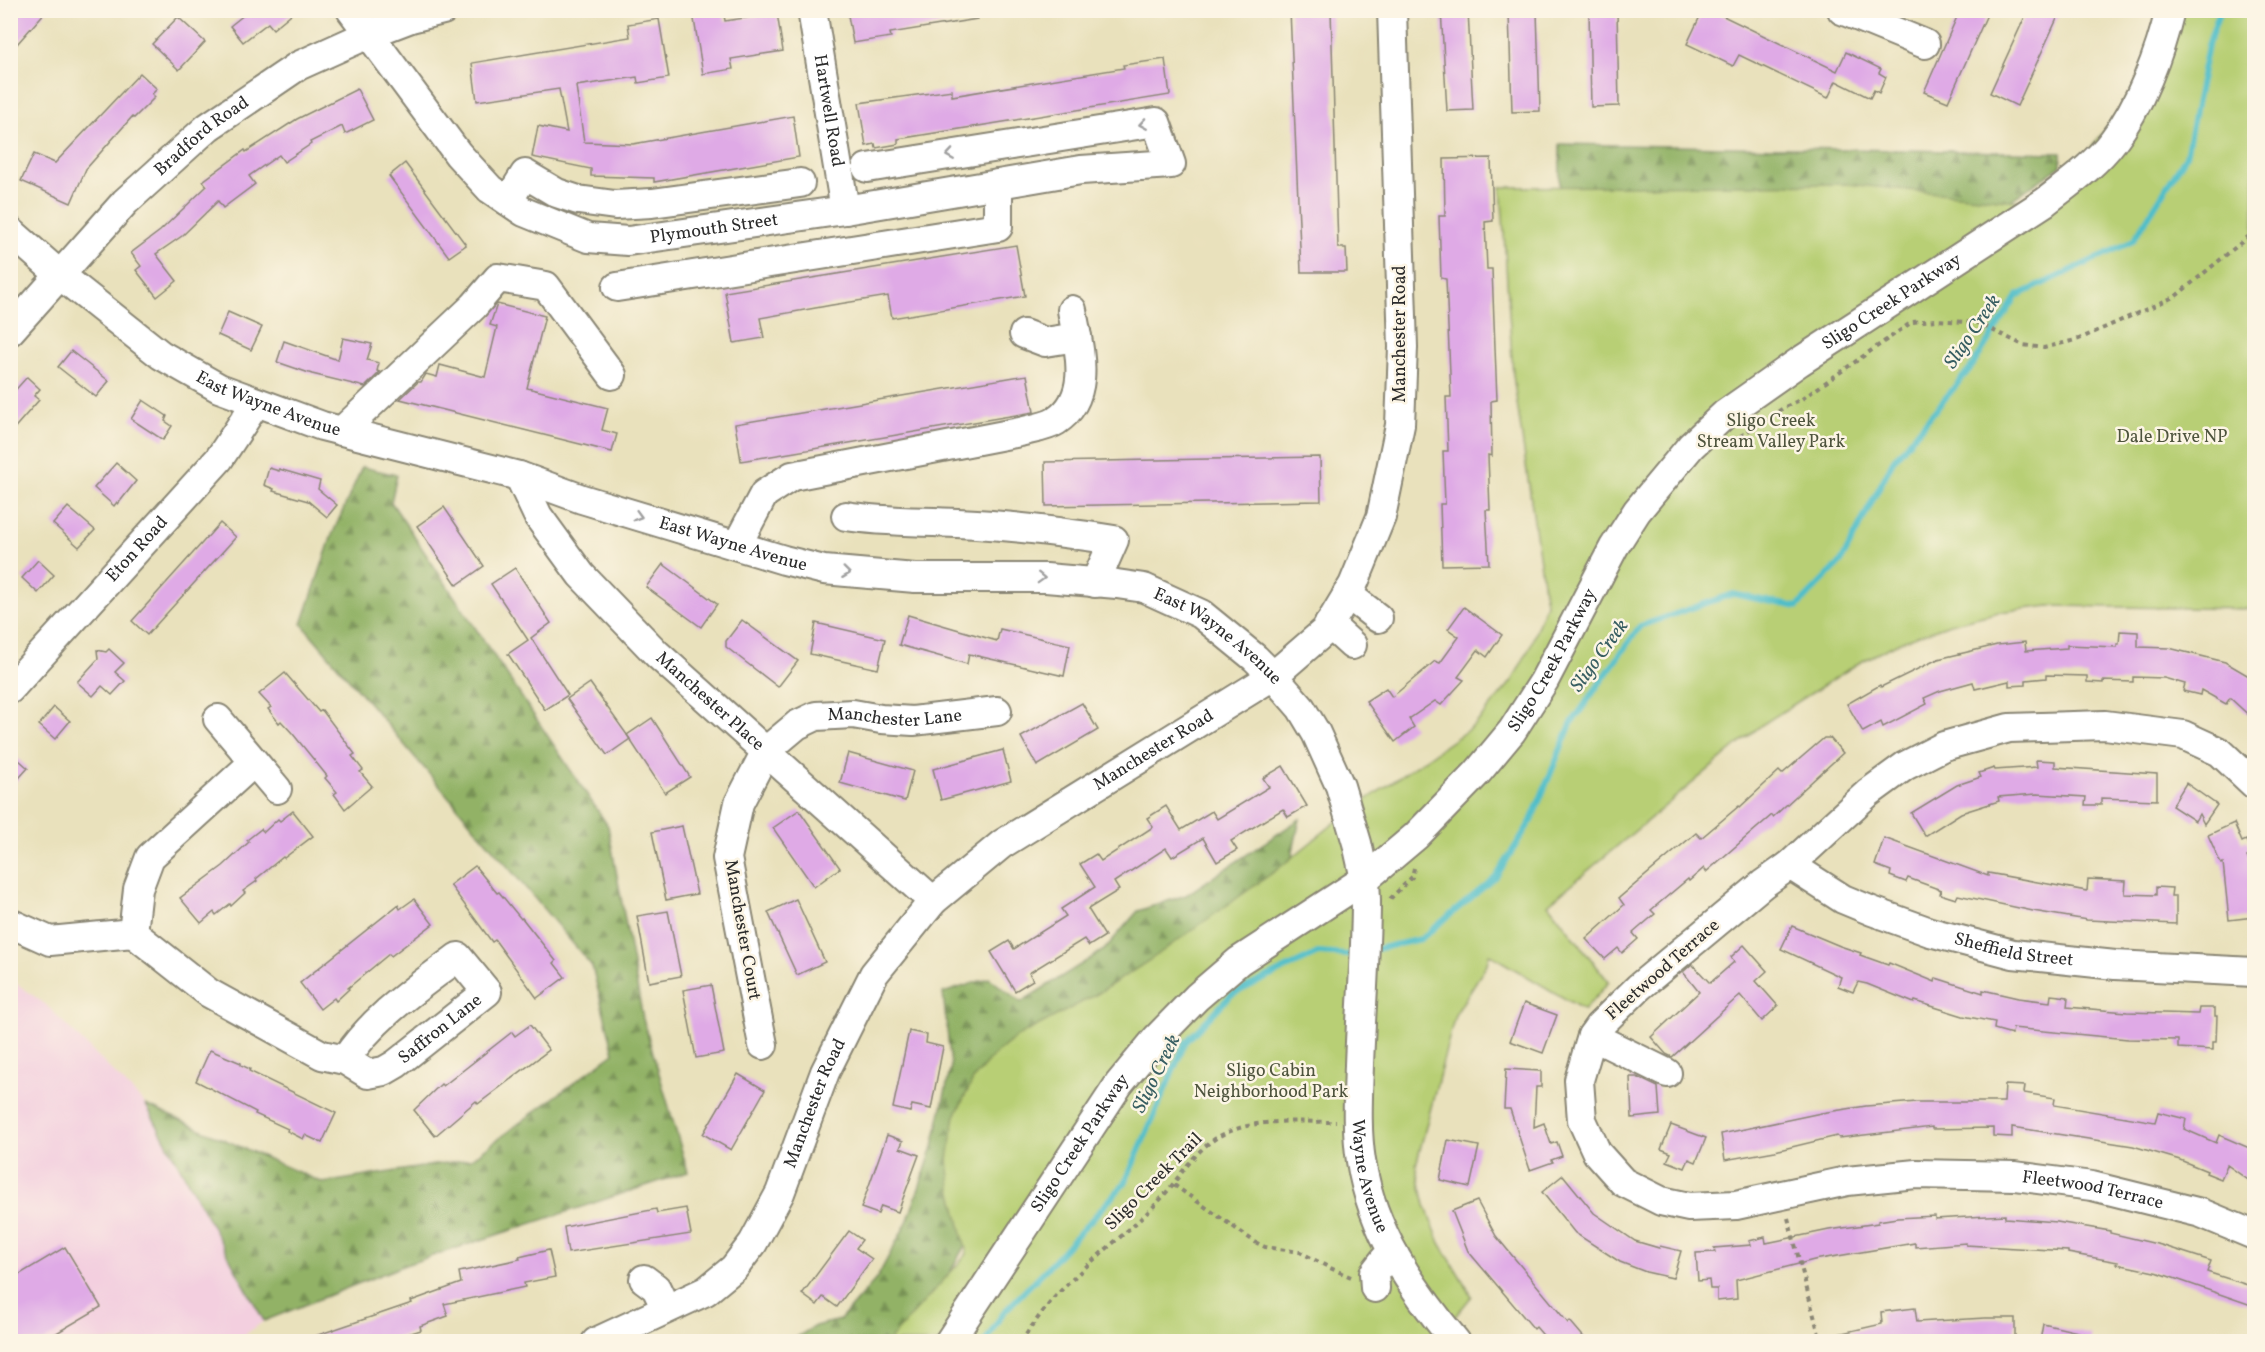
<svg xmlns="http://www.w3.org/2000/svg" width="2265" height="1352" font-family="Vollkorn,serif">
	<defs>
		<pattern id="forest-firs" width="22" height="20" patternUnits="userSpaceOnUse" patternTransform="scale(1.5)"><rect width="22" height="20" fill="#92b266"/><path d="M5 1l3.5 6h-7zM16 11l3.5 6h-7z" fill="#779154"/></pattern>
	</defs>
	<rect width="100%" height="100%" fill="#fcf5e5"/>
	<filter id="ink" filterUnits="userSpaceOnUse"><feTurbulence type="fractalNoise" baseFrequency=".0167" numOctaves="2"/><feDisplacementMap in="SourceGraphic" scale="12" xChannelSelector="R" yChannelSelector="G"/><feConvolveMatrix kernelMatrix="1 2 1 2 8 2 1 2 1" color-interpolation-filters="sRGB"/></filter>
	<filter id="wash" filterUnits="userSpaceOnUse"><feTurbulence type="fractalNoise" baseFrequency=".008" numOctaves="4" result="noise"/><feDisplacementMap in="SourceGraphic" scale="24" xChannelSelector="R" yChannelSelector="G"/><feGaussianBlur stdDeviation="1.35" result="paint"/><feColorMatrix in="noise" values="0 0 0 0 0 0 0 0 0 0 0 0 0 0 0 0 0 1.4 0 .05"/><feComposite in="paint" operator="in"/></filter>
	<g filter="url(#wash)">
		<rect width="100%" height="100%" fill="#e9e1bc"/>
		<polygon fill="#f3cfdf" points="10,979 45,1004 146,1105 264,1321 236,1341 11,1341"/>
		<g fill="url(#forest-firs)" stroke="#5e6e48" stroke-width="1.5">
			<polygon points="1560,144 2061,153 2061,166 1913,267 1557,560"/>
			<polygon points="362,467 397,475 391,502 608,826 643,1019 688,1172 405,1265 264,1321 146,1105 323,1183 471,1159 614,1053 592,966 302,624 332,535"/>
			<polygon points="1300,819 1288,874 977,1224 911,1341 789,1342 815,1326 840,1320 877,1278 908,1220 933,1147 951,1066 943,993 989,978 1021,1002 1104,950 1138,911 1186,895"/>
		</g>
		<polygon fill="#b8cf74" stroke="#727d50" stroke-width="1.5" points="2182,11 2254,11 2254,609 2049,606 1999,612 1950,624 1902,641 1857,664 1763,724 1548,904 1609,982 1584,1010 1489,954 1487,964 1455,1015 1416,1165 1425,1205 1440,1243 1472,1296 1435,1341 888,1342 967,1254 951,1188 948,1159 955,1116 974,1078 993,1056 1015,1038 1097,994 1150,960 1278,869 1343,816 1475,725 1512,681 1530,647 1546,604 1513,375 1501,187 1847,184 2028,202 2089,151 2124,104"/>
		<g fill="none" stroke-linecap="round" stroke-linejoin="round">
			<g stroke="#50bec9" stroke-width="6">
				<polyline points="1372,950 1421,939 1496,877 1531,821 1571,724 1640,626 1733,594 1797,607 1841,562 1893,461 1973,365 2017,296 2133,241 2186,156 2208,45 2220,10"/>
				<polyline points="985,1342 1003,1313 1048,1267 1125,1183 1185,1043 1231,995 1318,953 1347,955 1356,953"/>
			</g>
		</g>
		<g id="blocks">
			<g fill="#dfaae6">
				<polygon points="10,10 47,10 10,52"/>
				<polygon points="250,10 296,10 273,29 268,23 243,42 230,26"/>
				<polygon points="712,10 723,10 725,21 777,13 783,51 731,59 733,69 703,74 693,13"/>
				<polygon points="847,10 976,10 977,19 890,33 891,37 853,43"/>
				<polygon points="1290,10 1331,10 1338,248 1346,248 1347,272 1301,272"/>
				<polygon points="1441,10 1468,10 1473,110 1447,111"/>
				<polygon points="1589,10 1617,10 1619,106 1591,107"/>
				<polygon points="1703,10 1711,10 1837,71 1846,52 1881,69 1879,73 1886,77 1879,93 1874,90 1870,98 1836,81 1828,98 1739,55 1733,66 1687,44"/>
				<polygon points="1960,10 1989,10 1948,102 1924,92"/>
				<polygon points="2028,10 2061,10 2017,106 1990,93"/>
				<polygon points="1537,11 1540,111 1512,112 1509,12"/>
				<polygon points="178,17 205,42 179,70 152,44"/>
				<polygon points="659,19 669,78 638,83 637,77 576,86 584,142 633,144 793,116 799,157 654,182 654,178 591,176 591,169 532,157 538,126 567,132 559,89 477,101 472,63 630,37 628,24"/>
				<polygon points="1165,59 1170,95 898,139 898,144 876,148 875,144 866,146 859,103 952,90 952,96 1124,68 1123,65"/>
				<polygon points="140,73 157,89 152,94 155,97 134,118 132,117 86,169 71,203 21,181 34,154 55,163"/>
				<polygon points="357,89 373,120 345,134 342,126 310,142 311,144 284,162 279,155 249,176 255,184 223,208 218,201 182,236 156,254 177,281 157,297 136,270 141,266 131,253 160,231 207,186 203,181 245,150 246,152 297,119"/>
				<polygon points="1491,158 1493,221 1485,222 1487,269 1492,269 1497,400 1491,401 1492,456 1488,455 1490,510 1486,510 1489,564 1442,565 1440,504 1445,504 1443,451 1448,451 1446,397 1451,397 1446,279 1441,278 1439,216 1445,216 1444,159"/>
				<polygon points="405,163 466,245 449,257 389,176"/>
				<polygon points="1016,245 1025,296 892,318 888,296 832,305 760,318 764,338 734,343 725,292"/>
				<polygon points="497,304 545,316 527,388 608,408 602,430 617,434 612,452 400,399 418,382 421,382 426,374 437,377 440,365 485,377 497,327 490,325"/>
				<polygon points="228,312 262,327 251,350 218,335"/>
				<polygon points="343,338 372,344 367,360 379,363 377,371 380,372 365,387 312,374 277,362 284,341 338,360"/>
				<polygon points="71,351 109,381 96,397 58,367"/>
				<polygon points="1027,375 1034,412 741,461 735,424"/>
				<polygon points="27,377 40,389 34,396 39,400 10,433 10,396"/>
				<polygon points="143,400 167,416 165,421 172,426 163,440 131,419"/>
				<polygon points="1320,457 1321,501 1046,506 1045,462"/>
				<polygon points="116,463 136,481 118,504 117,502 114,506 94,488"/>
				<polygon points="269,468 279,471 279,469 320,481 318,489 337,505 327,517 308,501 273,491 274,489 264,485"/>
				<polygon points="68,507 95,530 79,547 53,524"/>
				<polygon points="444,507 484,566 457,585 417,526"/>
				<polygon points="220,523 236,537 147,635 132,621"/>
				<polygon points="38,560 54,575 38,593 22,578"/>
				<polygon points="663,564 717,604 701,627 646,587"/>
				<polygon points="515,568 551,623 531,638 568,695 545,710 508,654 528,640 491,584"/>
				<polygon points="1464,607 1502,635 1487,657 1478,650 1458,677 1464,680 1441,705 1435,701 1409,719 1414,727 1395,742 1366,701 1386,688 1392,697 1435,661 1440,663 1459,637 1448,629"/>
				<polygon points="908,615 997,641 1000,629 1070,645 1064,676 969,654 967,664 899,645"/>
				<polygon points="742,620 798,661 778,687 726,647 726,641"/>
				<polygon points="816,623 885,639 878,669 810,654"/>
				<polygon points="2120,631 2138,632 2138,647 2169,648 2225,662 2254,679 2254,720 2230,698 2226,704 2201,690 2200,695 2183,691 2185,684 2164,678 2133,677 2133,682 2103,681 2103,683 2087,682 2087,676 2046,675 2046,678 2026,680 2026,685 2009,686 2009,681 1975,689 1973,682 1940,691 1924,698 1927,704 1883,727 1881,722 1863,732 1847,704 1880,685 1881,687 1938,659 1997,645 2025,642 2026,651 2067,648 2067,645 2117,647 2117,644 2119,644"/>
				<polygon points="109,649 124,663 115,672 125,681 112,695 102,686 93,696 77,682 98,659 97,650 106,652"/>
				<polygon points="285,673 319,712 322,710 355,754 352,756 363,770 360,772 372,786 345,809 334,794 337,792 325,778 327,776 293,734 281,721 279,723 268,709 271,707 259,694"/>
				<polygon points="590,683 630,739 607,755 567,699"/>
				<polygon points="1082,703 1098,730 1037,766 1021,737"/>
				<polygon points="54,707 70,721 55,739 39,725"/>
				<polygon points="652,718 690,777 665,793 627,735"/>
				<polygon points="1824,738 1830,738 1843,753 1773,817 1772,815 1706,872 1704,868 1689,881 1688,879 1651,910 1655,914 1633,933 1638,939 1622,953 1618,948 1605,959 1586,939 1624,905 1619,898 1696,833 1701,838 1739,806 1740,807 1779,771 1782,774"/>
				<polygon points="1003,750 1011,781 941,800 933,769"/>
				<polygon points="10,752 28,768 10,788"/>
				<polygon points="848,753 913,771 905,801 840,783"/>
				<polygon points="2036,760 2055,761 2055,767 2157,774 2157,800 2101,798 2101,805 2085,805 2086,797 2037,794 1998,797 1999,801 1961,813 1925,836 1911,813 1957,785 1981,777 1979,773 1994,768 1995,770 2037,767"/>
				<polygon points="1283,766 1307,806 1288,817 1283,809 1231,841 1237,850 1217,862 1203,838 1172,857 1166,848 1114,882 1119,890 1088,909 1105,936 1089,946 1084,939 1029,973 1033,980 1015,991 991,952 1009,941 1014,949 1066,916 1061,909 1095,887 1080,864 1096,854 1101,861 1153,827 1147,818 1166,806 1181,830 1212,811 1217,819 1269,787 1263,778"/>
				<polygon points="2186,783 2217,805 2204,824 2199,814 2195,821 2172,806"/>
				<polygon points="799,810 840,868 814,887 773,828"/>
				<polygon points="293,811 313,836 284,858 283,857 256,879 257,881 243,891 245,893 231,906 230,904 216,915 214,912 201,923 180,898 223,866 249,842 247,840 261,829 264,832 278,819 280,821"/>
				<polygon points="2234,823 2242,842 2246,840 2252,854 2247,857 2252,866 2254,890 2254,917 2229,920 2223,863 2221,864 2208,835"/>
				<polygon points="682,826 697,894 666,900 652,832"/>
				<polygon points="1884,838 1988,876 1988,873 2087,891 2088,879 2126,881 2125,894 2156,895 2156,887 2172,888 2171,896 2176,896 2176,924 2087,920 2033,911 1958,895 1956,899 1940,894 1941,890 1908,878 1906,882 1890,876 1891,871 1875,865"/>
				<polygon points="475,866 497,893 499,892 521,919 522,918 556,961 554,963 565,977 537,998 495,940 492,942 450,885"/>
				<polygon points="414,899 433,924 391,956 389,954 348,988 349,989 336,1001 334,998 320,1009 300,983 398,905 400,909"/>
				<polygon points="796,899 825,962 797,975 768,912"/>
				<polygon points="668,911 681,976 649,982 637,916"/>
				<polygon points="1792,926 1840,946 1861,953 1860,955 1888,965 1889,963 1935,982 1936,978 1983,993 1983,990 2018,998 2050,1002 2051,995 2068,997 2067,1007 2127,1012 2198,1014 2199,1008 2215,1008 2215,1016 2217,1016 2216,1042 2213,1042 2213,1050 2178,1048 2178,1040 2128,1039 2013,1028 2012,1034 1994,1029 1995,1022 1963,1016 1915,1001 1914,1003 1867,984 1858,982 1853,992 1838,986 1841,977 1781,949"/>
				<polygon points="1744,945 1767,971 1756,981 1778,1006 1762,1021 1740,995 1672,1057 1666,1054 1651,1037 1699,992 1683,972 1692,964 1710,983 1734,962 1731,957"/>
				<polygon points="711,985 724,1053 696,1058 683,990"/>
				<polygon points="1524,1003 1557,1015 1543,1053 1510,1041"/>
				<polygon points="530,1025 549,1050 478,1104 476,1101 435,1136 414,1110 441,1084 443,1086 512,1032 515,1036"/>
				<polygon points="909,1031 927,1035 926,1043 943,1047 931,1109 912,1105 910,1112 893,1108"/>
				<polygon points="210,1050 241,1063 241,1065 250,1069 249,1071 336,1113 322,1143 305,1135 303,1139 287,1131 288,1129 255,1114 256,1112 196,1081"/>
				<polygon points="1506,1069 1541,1071 1541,1087 1536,1087 1534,1127 1544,1123 1551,1144 1557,1142 1562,1156 1551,1160 1553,1162 1530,1170 1510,1109 1504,1109"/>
				<polygon points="738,1074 765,1090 731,1150 703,1134"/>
				<polygon points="1630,1077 1637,1077 1658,1087 1660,1115 1632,1118"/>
				<polygon points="2005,1085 2025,1086 2024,1093 2055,1098 2054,1105 2155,1122 2158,1112 2186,1119 2184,1129 2216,1143 2219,1135 2254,1150 2254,1184 2227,1165 2221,1179 2206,1173 2207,1171 2180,1160 2133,1146 2012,1127 2012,1137 1993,1136 1993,1128 1932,1129 1932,1127 1839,1138 1837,1136 1775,1151 1725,1160 1721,1134 1821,1113 1866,1106 1917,1102 2004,1102"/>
				<polygon points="1671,1125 1706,1138 1696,1162 1689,1159 1685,1168 1667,1161 1671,1153 1661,1149"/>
				<polygon points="887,1135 903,1141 900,1148 919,1155 898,1212 881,1206 878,1214 861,1208"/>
				<polygon points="1448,1140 1479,1146 1470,1187 1440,1180"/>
				<polygon points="1563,1175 1594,1213 1635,1241 1659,1248 1660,1246 1681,1251 1673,1278 1646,1272 1620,1262 1575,1233 1542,1192"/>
				<polygon points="1477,1201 1496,1236 1568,1323 1570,1321 1587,1341 1548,1341 1536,1327 1534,1329 1468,1251 1452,1211"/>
				<polygon points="686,1208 691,1234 568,1253 564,1227 656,1209 657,1213"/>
				<polygon points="2005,1215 2005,1218 2057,1222 2110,1231 2110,1233 2161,1245 2211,1261 2207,1272 2254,1287 2254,1306 2159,1273 2117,1264 2118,1262 2068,1253 2068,1251 1966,1245 1966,1243 1915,1247 1915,1243 1814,1260 1736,1280 1737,1299 1717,1301 1717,1289 1710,1289 1709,1280 1698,1281 1696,1253 1715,1252 1714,1248 1751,1245 1749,1241 1765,1237 1766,1243 1829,1230 1878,1223 1878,1221 1897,1218 1935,1216 1935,1219 1951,1218"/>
				<polygon points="849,1231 862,1240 856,1248 872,1259 837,1307 823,1297 817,1305 802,1294"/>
				<polygon points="65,1247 101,1307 43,1341 10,1341 10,1280"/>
				<polygon points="549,1250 555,1277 524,1283 525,1287 444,1304 448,1316 420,1326 421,1330 386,1341 306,1341 306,1339 412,1303 411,1301 461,1283 459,1272 520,1259 519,1257"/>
				<polygon points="1915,1308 1917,1322 1985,1318 2015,1318 2015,1341 1834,1341 1833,1335 1882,1324 1881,1312"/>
				<polygon points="2043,1324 2091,1335 2091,1341 2040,1341"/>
			</g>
		</g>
	</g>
	<g filter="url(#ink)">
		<use href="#blocks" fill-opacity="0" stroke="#8a8674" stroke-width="1.5"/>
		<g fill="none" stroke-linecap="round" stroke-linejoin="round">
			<g stroke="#8a8674" stroke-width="32">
				<g id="minor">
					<path id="s1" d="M351 10 458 154 490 189 524 212 588 238 628 241 845 210 1081 170 1171 164 1156 122 867 168"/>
					<path id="s2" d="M812 10 845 210"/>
					<polyline points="1842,10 1925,44"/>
					<polyline points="508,201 525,174 557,193 578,200 615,205 652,203 800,183"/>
					<path id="s3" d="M10 231 60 275 161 355 219 388 322 426 519 476 582 499 784 560 824 570 915 578H1046L1117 584 1144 588 1201 614 1255 658 1273 676 1301 708 1316 733 1340 786 1357 843 1365 879 1366 900C1366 955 1361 1010 1359 1065 1358 1097 1356 1129 1361 1161 1372 1231 1412 1289 1456 1342"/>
					<polyline points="617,287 998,227 998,184"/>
					<path id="s4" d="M10 331 125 202 208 127 298 66 369 34 411 18 443 10"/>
					<polyline points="1024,334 1045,342 1077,337"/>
					<polyline points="342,431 474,306 498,278 546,286 612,375"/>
					<path id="s5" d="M519 476 538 516 581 575 657 654 933 901"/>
					<path d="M846 516C883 522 920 521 957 523 1010 525 1062 532 1114 540L1095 583"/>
					<path d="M737 545 764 494 792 476 1020 432C1031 429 1047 427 1056 421 1094 396 1078 346 1072 310"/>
					<polyline points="1347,594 1378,618"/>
					<polyline points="1329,624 1352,645"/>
					<path id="s6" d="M10 689 219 459 256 403"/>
					<polyline points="218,719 277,789"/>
					<path id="s7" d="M2254 784 2220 752 2183 735 2105 725 2009 728 1944 746 1905 766 1868 793 1790 865 1763 884 1639 987 1599 1026 1592 1036 1579 1080 1582 1120 1597 1153 1623 1182 1661 1201 1689 1207 1736 1205 1847 1181 1916 1174 2015 1176 2092 1186 2201 1213 2254 1235"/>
					<path id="s8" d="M1790 865 1843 899 1872 911 1930 932 2013 954 2115 965 2254 972"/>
					<path id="s9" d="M10 923 50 941 133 933 209 993 322 1055 345 1060 368 1074 384 1071 396 1064 487 992 458 957C417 988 373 1017 345 1060"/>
					<polyline points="133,933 138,889 150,857 254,762"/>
					<polyline points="1592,1036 1667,1073"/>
					<path id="s10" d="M763 1045 727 858 739 803 766 751 797 725 816 716 853 714 881 719 913 721 997 711"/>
					<polyline points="644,1279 656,1288 666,1309"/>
					<polyline points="1375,1288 1374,1273 1384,1260 1394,1254"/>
					<path id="s11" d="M596 1342 706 1291 734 1268 753 1243 780 1193 825 1072 874 974 933 901 1002 844 1273 676 1326 630 1353 585 1381 517 1400 425 1403 347 1392 10"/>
					<path id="s12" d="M949 1342 1119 1084 1157 1038 1197 997 1239 961 1365 879 1416 836 1477 773 1512 731 1544 681 1614 547 1637 511 1691 446 1725 414 1799 362 2045 202C2069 183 2095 165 2113 141 2140 106 2160 53 2170 10"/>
				</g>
			</g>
			<g stroke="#8a8674" stroke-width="4" stroke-dasharray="4.5 4.5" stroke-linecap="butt">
				<polyline points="1733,441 1785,407 1802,399 1912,322 1936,320 1978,323 2023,345 2044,348 2079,339 2176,296 2254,232"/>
				<polyline points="1390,899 1412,877 1414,868"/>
				<polyline points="1174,1185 1255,1242 1265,1247 1300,1252 1330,1268 1351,1277"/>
				<polyline points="1788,1218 1821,1342"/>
				<path d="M1021 1342C1031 1327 1042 1312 1054 1298 1085 1264 1123 1237 1155 1205 1180 1180 1194 1146 1228 1132 1262 1118 1300 1122 1336 1122"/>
			</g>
			<use href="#minor" stroke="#fff" stroke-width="28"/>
		</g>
		<defs><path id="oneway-chevron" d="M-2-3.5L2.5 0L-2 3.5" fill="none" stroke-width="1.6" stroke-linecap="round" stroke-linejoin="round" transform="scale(1.5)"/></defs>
		<g stroke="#a0a0a0">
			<use href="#oneway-chevron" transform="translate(1143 124) rotate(171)"/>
			<use href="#oneway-chevron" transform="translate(950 155) rotate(171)"/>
			<use href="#oneway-chevron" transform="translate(638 516) rotate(16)"/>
			<use href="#oneway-chevron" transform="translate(846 573) rotate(7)"/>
			<use href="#oneway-chevron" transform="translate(1041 578) rotate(2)"/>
		</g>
	</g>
	<g text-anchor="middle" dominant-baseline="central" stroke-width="5" stroke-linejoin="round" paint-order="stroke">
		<g font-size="18" fill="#2b2b2b" stroke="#fcf5e5">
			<text stroke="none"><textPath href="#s2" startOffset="102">Hartwell Road</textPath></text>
			<text stroke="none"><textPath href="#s4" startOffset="274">Bradford Road</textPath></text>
			<text stroke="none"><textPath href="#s1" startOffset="464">Plymouth Street</textPath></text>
			<text stroke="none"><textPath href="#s12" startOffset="1426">Sligo Creek Parkway</textPath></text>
			<text transform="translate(1400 334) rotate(-90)">Manchester Road</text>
			<text stroke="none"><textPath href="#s3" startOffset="314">East Wayne Avenue</textPath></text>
			<text stroke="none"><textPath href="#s3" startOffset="800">East Wayne Avenue</textPath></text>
			<text stroke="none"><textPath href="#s6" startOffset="189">Eton Road</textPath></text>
			<text stroke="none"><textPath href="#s3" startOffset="1304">East Wayne Avenue</textPath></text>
			<text stroke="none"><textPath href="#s12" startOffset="922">Sligo Creek Parkway</textPath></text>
			<text stroke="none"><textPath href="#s5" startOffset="298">Manchester Place</textPath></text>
			<text stroke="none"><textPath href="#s10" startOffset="446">Manchester Lane</textPath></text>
			<text stroke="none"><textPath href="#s11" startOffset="846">Manchester Road</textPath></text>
			<text transform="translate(742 930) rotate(80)">Manchester Court</text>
			<text stroke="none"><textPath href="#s8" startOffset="242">Sheffield Street</textPath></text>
			<text transform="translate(1663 970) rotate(-41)">Fleetwood Terrace</text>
			<text stroke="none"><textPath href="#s9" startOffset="490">Saffron Lane</textPath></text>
			<text stroke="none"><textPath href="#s11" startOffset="342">Manchester Road</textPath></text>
			<text stroke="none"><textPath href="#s12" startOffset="238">Sligo Creek Parkway</textPath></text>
			<text stroke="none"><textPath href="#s3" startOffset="1898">Wayne Avenue</textPath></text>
			<text transform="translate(1154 1182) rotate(-45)">Sligo Creek Trail</text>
			<text stroke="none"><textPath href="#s7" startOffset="1428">Fleetwood Terrace</textPath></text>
		</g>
		<g font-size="18" fill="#4e543d" stroke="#fcf5e5">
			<text x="1771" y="421">Sligo Creek<tspan x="1771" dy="21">Stream Valley Park</tspan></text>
			<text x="2172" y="437">Dale Drive NP</text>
			<text x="1271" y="1071">Sligo Cabin<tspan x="1271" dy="21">Neighborhood Park</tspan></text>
		</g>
		<g font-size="20" font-style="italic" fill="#385e62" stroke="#fcf5e5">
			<text transform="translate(1973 332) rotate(-56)">Sligo Creek</text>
			<text transform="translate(1600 656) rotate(-54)">Sligo Creek</text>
			<text transform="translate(1157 1074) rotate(-64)">Sligo Creek</text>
		</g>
	</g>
	<rect width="2265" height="1352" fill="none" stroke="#fcf5e5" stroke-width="36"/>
</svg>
